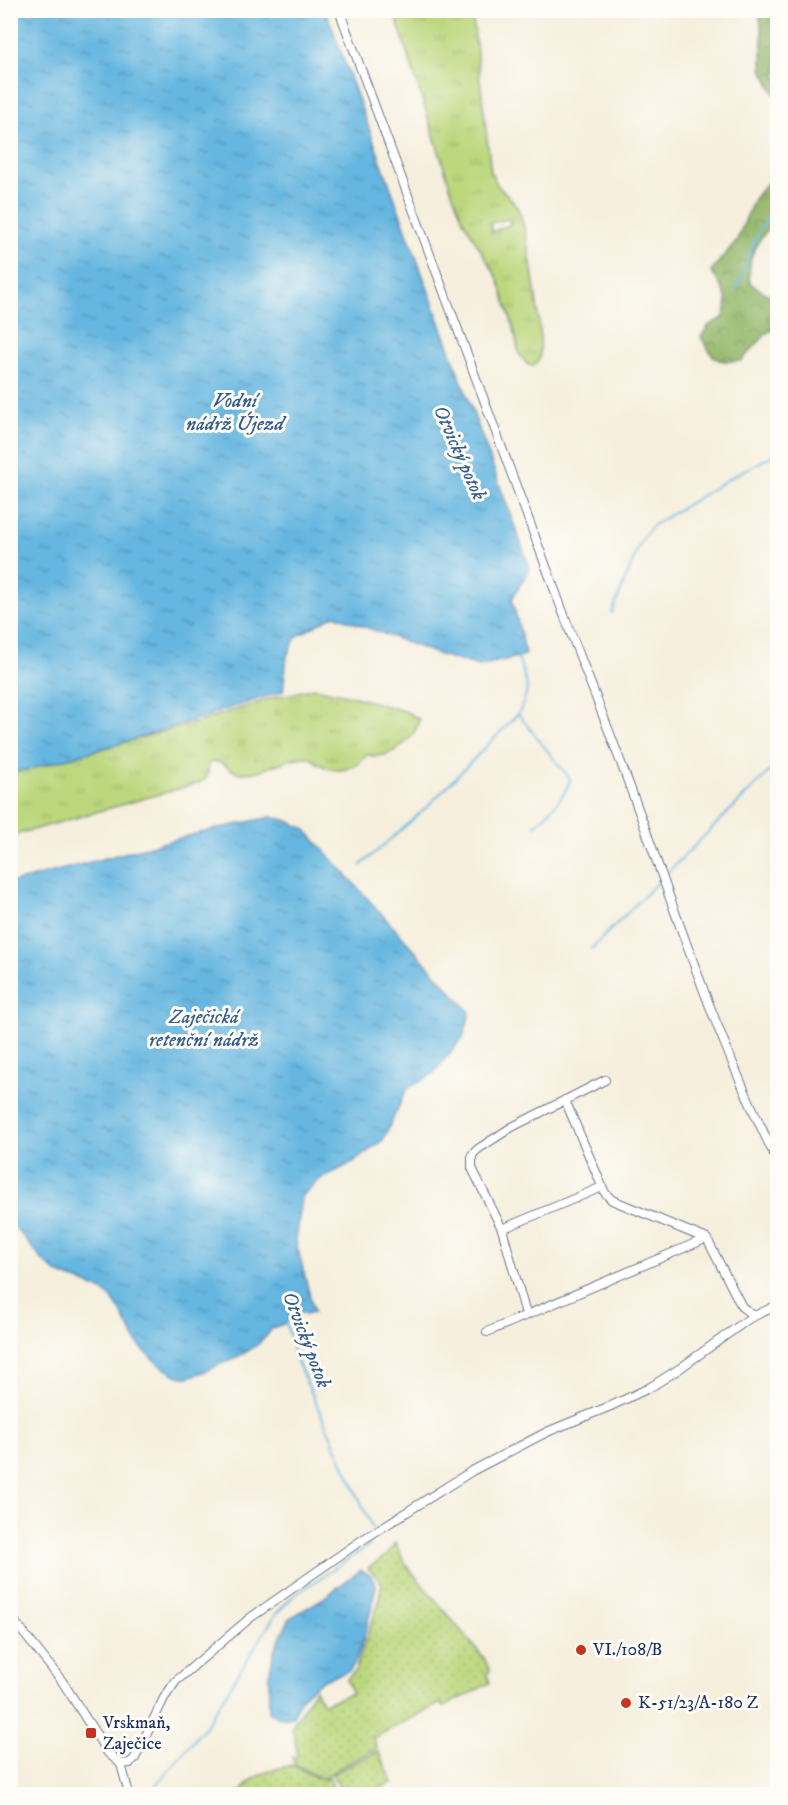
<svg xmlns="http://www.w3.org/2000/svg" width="788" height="1805" font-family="'IM FELL DW Pica',serif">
	<defs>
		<pattern id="grass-tufts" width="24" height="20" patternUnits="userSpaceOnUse" patternTransform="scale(1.5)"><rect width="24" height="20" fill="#bcd77d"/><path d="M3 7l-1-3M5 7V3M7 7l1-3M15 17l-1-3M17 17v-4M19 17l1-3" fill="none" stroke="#a1b96e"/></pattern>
		<pattern id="forest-crowns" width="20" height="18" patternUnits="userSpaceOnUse" patternTransform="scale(1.5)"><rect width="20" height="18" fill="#95b86c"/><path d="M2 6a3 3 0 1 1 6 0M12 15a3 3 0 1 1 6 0" fill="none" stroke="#79965c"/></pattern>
		<pattern id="park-dots" width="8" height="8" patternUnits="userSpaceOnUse" patternTransform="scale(1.5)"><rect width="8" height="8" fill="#bcd77d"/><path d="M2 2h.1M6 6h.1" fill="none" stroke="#a1b96e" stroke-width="1.8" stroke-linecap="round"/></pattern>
		<pattern id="water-ripples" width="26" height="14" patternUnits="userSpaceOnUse" patternTransform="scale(1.5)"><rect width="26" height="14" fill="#65b6e0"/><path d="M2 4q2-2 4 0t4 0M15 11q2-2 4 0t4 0" fill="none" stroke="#5294b9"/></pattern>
	</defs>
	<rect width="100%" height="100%" fill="#fdfcf7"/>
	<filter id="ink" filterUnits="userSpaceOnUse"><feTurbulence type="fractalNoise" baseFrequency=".0167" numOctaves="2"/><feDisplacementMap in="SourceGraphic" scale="12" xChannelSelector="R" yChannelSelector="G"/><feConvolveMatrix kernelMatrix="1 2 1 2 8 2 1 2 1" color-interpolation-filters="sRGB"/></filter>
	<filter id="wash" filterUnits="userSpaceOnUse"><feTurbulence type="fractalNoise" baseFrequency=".008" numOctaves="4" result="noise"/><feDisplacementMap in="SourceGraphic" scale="24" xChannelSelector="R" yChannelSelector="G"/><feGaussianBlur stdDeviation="1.35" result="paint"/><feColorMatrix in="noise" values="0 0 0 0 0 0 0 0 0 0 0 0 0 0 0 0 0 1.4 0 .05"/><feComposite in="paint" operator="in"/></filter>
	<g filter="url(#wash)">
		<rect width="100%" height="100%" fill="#f6efdd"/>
		<g fill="url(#grass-tufts)" stroke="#6c836e" stroke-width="1.5" fill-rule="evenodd">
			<path d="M394 11H472L491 172C494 177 496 184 500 188 507 196 513 199 518 209 527 227 545 340 539 359 539 360 535 364 534 366L528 365 519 354 514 329 498 279 463 220 452 192ZM508 219 511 224 492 232 490 223Z"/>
			<path d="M315 688 355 697 407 712 419 719C417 737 394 756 376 756 373 756 369 755 366 755 359 769 337 774 323 766 316 763 314 758 306 757 285 757 264 774 242 773 229 773 221 756 209 764L207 778 199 783 11 836V774L198 722 272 698Z"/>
		</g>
		<g fill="url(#forest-crowns)" stroke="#587465" stroke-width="1.5">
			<polygon points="759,11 777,11 777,99 762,69 762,32"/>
			<path d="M777 171V218C760 237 746 255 750 283L765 293 777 298V331H769L741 361C714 363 714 359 701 337L709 325 723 318C732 297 722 289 711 271L737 240 754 199Z"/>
		</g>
		<g fill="url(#park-dots)" stroke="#6c836e" stroke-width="1.5">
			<polygon points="395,1543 406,1565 484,1658 490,1671 487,1674 490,1683 443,1707 441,1703 373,1738 377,1748 334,1771 323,1779 295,1765 292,1757 298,1756 292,1726 315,1689 323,1704 352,1693 347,1679 355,1671 378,1605 382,1583 368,1568 387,1555"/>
			<polygon points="378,1751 393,1782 368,1794 343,1794 332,1774"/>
			<path d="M292 1765 323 1781 329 1777 336 1794H239C254 1773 268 1771 292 1765Z"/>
		</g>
		<g fill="url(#water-ripples)" stroke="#40729f" stroke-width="1.5">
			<polygon points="11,10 326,11 530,568 512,599 526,655 479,666 440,655 334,615 296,637 287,656 283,691 129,741 30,769 11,772"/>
			<path d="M271 817 286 820 304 828 470 1012 464 1036 433 1074 407 1089 383 1140 352 1163 320 1179 302 1196 296 1242 314 1312 306 1314 296 1310 286 1323 272 1328C263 1345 239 1357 221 1364 211 1368 198 1376 187 1377 172 1379 145 1353 136 1341 127 1328 123 1310 111 1298 98 1284 74 1282 58 1273 38 1261 28 1238 11 1224V883L211 830Z"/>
			<path d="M361 1570 370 1575 376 1585C373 1602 361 1660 349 1671 345 1674 336 1675 331 1677 312 1685 299 1696 293 1716L281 1718 269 1713V1676L274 1651 290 1618 322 1599Z"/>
		</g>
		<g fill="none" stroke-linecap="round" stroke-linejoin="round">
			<g stroke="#65b6e0" stroke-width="2">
				<polyline points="774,10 778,28"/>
				<polyline points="736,291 760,228 778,209"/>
				<polyline points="612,613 641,541 652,526 735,475 778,453"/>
				<path d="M519 715 570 779C567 796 547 813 535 826"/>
				<path d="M360 866 427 807 518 714C532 688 527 685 518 658"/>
				<polyline points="665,875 778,763"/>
				<polyline points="591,949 661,879"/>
				<polyline points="286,1322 295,1357 373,1529"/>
				<polyline points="149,1794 204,1728 276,1614 293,1596 368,1546 371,1537"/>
			</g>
		</g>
	</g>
	<g filter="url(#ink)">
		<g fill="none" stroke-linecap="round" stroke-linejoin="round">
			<g stroke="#68728a" stroke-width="10">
				<g id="minor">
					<path d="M339 10 570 631C600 707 630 784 657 862 693 963 729 1065 778 1162"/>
					<polyline points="565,1100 605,1193 612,1200 707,1239 742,1307 754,1316"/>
					<polyline points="502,1229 602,1187"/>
					<polyline points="526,1314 502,1229 472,1168 472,1155 478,1149 512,1127 605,1080"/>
					<polyline points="487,1332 705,1239"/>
					<polyline points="10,1616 62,1681 108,1753 121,1764 130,1763 135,1758 164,1698 176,1681 250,1618 359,1542 472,1471 547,1432 613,1405 649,1388 679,1369 750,1318 778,1305"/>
					<polyline points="121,1764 129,1794"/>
				</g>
			</g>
			<use href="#minor" stroke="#fff" stroke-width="8"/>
		</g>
	</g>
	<g fill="#c8321e" stroke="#fdfcf7" stroke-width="2">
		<circle cx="581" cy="1650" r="6"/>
		<circle cx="626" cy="1703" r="6"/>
		<rect x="85" y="1727" width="12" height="12" rx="3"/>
	</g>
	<g text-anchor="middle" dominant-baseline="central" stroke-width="6" stroke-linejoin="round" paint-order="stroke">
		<g font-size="18" fill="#1b2f5e" stroke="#fdfcf7" text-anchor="start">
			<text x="593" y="1650">VI./108/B</text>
			<text x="638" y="1703">K-51/23/A-180 Z</text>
			<text x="103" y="1723">Vrskmaň,<tspan x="103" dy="21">Zaječice</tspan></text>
		</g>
		<g font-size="20" font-style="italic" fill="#355e8c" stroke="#fdfcf7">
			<text x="235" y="401">Vodní<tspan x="235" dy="23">nádrž Újezd</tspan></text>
			<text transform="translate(459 453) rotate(66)">Otvický potok</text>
			<text x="204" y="1017">Zaječická<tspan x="204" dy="23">retenční nádrž</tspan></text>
			<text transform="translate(306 1340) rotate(69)">Otvický potok</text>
		</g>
	</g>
	<rect width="788" height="1805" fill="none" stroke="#fdfcf7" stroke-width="36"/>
</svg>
